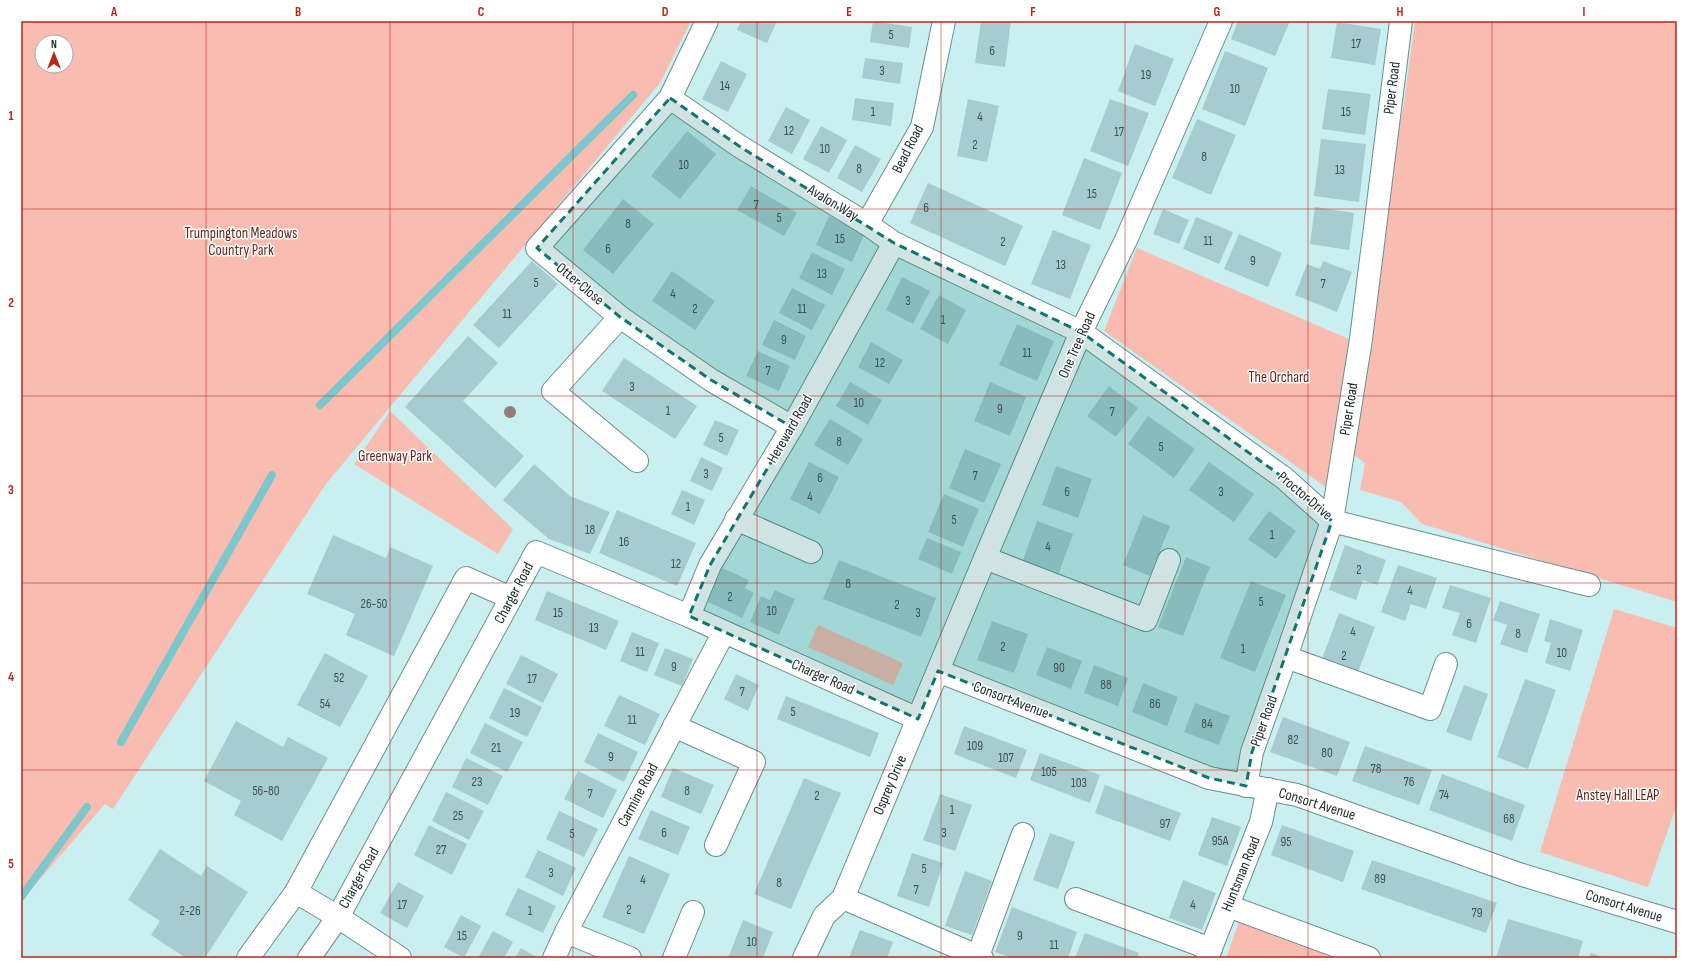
<svg xmlns="http://www.w3.org/2000/svg" width="1698" height="979" font-family="'Sofia Sans Condensed',sans-serif">
	<rect width="100%" height="100%" fill="#c9eff1"/>
	<g fill="#f8bcb1" fill-rule="evenodd">
		<path d="M21 21H691L660 83 326 484 113 809 105 804 21 901ZM42 42H66V66H42Z"/>
		<polygon points="1415,21 1677,21 1677,602 1422,524 1401,502 1360,490 1365,463 1353,454 1374,256 1404,103"/>
		<polygon points="1137,248 1349,339 1330,490 1104,331"/>
		<polygon points="390,411 513,529 498,554 354,464"/>
		<polygon points="1614,609 1677,628 1677,804 1648,887 1540,852"/>
		<polygon points="818,625 903,663 893,685 808,647"/>
		<polygon points="1240,919 1326,950 1324,958 1226,958"/>
	</g>
	<g fill="none" stroke-linecap="round" stroke-linejoin="round">
		<g stroke="#7cc7cc" stroke-width="8">
			<polyline points="320,405 633,95"/>
			<polyline points="121,742 272,475"/>
			<polyline points="21,897 87,807"/>
		</g>
	</g>
	<g fill="#a7cccf">
		<polygon points="741,21 777,21 767,43 737,30"/>
		<polygon points="873,21 912,27 909,48 870,42"/>
		<polygon points="981,21 1011,21 1005,67 975,63"/>
		<polygon points="1238,21 1290,21 1275,56 1231,39"/>
		<polygon points="1337,22 1381,29 1375,65 1331,58"/>
		<polygon points="1135,44 1174,59 1155,106 1118,91"/>
		<polygon points="1225,51 1268,68 1245,126 1202,109"/>
		<polygon points="865,58 903,63 900,84 862,78"/>
		<polygon points="721,61 747,74 728,112 702,99"/>
		<polygon points="1328,89 1371,94 1365,135 1322,129"/>
		<polygon points="855,98 894,103 891,126 852,120"/>
		<polygon points="968,99 999,106 987,162 957,156"/>
		<polygon points="1110,99 1149,113 1128,166 1090,151"/>
		<polygon points="786,107 810,120 792,154 768,141"/>
		<polygon points="1197,119 1236,135 1211,195 1172,178"/>
		<polygon points="821,126 847,140 829,173 803,159"/>
		<polygon points="687,131 716,154 680,199 651,176"/>
		<polygon points="1321,139 1366,144 1359,202 1314,196"/>
		<polygon points="855,145 881,159 862,192 837,178"/>
		<polygon points="1084,158 1122,173 1100,230 1062,215"/>
		<polygon points="928,183 1023,226 1005,266 910,223"/>
		<polygon points="751,186 797,213 784,236 737,210"/>
		<polygon points="623,199 654,224 613,274 583,250"/>
		<polygon points="1315,207 1354,213 1349,250 1310,244"/>
		<polygon points="1163,209 1189,220 1179,244 1153,234"/>
		<polygon points="829,216 865,233 852,262 816,245"/>
		<polygon points="1196,217 1233,232 1219,264 1183,249"/>
		<polygon points="1053,230 1091,245 1070,299 1031,284"/>
		<polygon points="1239,234 1282,253 1268,287 1224,269"/>
		<polygon points="812,252 845,269 832,295 799,278"/>
		<polygon points="532,261 558,284 499,348 473,325"/>
		<polygon points="1323,261 1352,272 1337,312 1295,295 1307,264 1320,269"/>
		<polygon points="672,271 715,301 695,330 652,301"/>
		<polygon points="902,277 930,291 913,324 886,310"/>
		<polygon points="792,288 825,305 812,330 779,313"/>
		<polygon points="939,295 966,310 948,344 920,329"/>
		<polygon points="774,320 806,336 795,360 762,345"/>
		<polygon points="1017,324 1054,341 1037,381 999,365"/>
		<polygon points="468,336 498,363 463,401 524,456 495,488 405,407"/>
		<polygon points="871,342 903,360 889,384 858,367"/>
		<polygon points="758,351 790,366 779,391 746,376"/>
		<polygon points="624,358 697,406 675,439 602,391"/>
		<polygon points="850,382 882,400 868,425 836,406"/>
		<polygon points="990,382 1026,397 1010,436 974,421"/>
		<polygon points="1109,386 1138,408 1116,437 1087,416"/>
		<polygon points="1148,416 1195,449 1174,478 1128,444"/>
		<polygon points="830,419 863,439 848,465 814,445"/>
		<polygon points="715,420 739,430 727,456 703,445"/>
		<polygon points="965,449 1001,464 984,503 949,488"/>
		<polygon points="701,457 723,468 712,491 690,481"/>
		<polygon points="809,462 839,477 820,514 790,499"/>
		<polygon points="1209,462 1254,494 1234,522 1189,490"/>
		<polygon points="534,464 570,496 610,512 590,554 549,539 503,500"/>
		<polygon points="1056,466 1092,479 1078,518 1042,505"/>
		<polygon points="682,490 705,500 694,525 671,514"/>
		<polygon points="944,494 979,509 963,547 928,532"/>
		<polygon points="617,510 696,543 677,586 599,553"/>
		<polygon points="1269,511 1296,531 1276,559 1248,539"/>
		<polygon points="1143,515 1170,526 1150,576 1123,565"/>
		<polygon points="1037,521 1073,534 1059,573 1023,560"/>
		<polygon points="333,535 386,558 390,547 433,566 394,656 346,635 355,614 307,594"/>
		<polygon points="927,538 961,552 952,574 918,559"/>
		<polygon points="1345,545 1386,560 1377,585 1363,580 1356,600 1329,590"/>
		<polygon points="1186,557 1210,567 1183,636 1158,627"/>
		<polygon points="839,560 936,598 921,637 823,599"/>
		<polygon points="1398,565 1437,578 1426,609 1411,604 1405,621 1381,612"/>
		<polygon points="722,568 749,580 745,588 754,593 742,618 706,601"/>
		<polygon points="1251,581 1286,595 1255,672 1220,658"/>
		<polygon points="1450,585 1491,598 1476,643 1452,635 1460,613 1442,608"/>
		<polygon points="775,590 795,599 779,635 750,622 761,596 770,600"/>
		<polygon points="547,591 619,621 606,650 535,620"/>
		<polygon points="1500,601 1540,614 1527,653 1500,644 1507,625 1493,620"/>
		<polygon points="1339,613 1375,627 1357,675 1321,662"/>
		<polygon points="1550,619 1583,630 1570,671 1545,663 1551,643 1544,641"/>
		<polygon points="992,621 1028,634 1014,673 977,660"/>
		<polygon points="632,632 659,643 647,672 620,661"/>
		<polygon points="1047,647 1082,661 1071,689 1036,675"/>
		<polygon points="665,648 693,659 682,686 654,675"/>
		<polygon points="325,653 368,676 340,727 297,705"/>
		<polygon points="521,655 558,674 543,703 506,684"/>
		<polygon points="1094,665 1128,678 1118,706 1084,693"/>
		<polygon points="736,674 759,685 748,711 724,699"/>
		<polygon points="1525,679 1556,690 1528,769 1497,757"/>
		<polygon points="1143,683 1178,697 1167,726 1132,712"/>
		<polygon points="1464,685 1488,694 1471,741 1446,732"/>
		<polygon points="504,688 542,707 527,737 489,718"/>
		<polygon points="619,695 660,714 645,745 604,726"/>
		<polygon points="786,696 879,733 870,757 777,719"/>
		<polygon points="1195,703 1230,716 1219,745 1184,732"/>
		<polygon points="1283,717 1350,742 1337,776 1270,752"/>
		<polygon points="236,721 283,747 288,737 328,758 282,841 234,815 241,801 204,781"/>
		<polygon points="485,723 523,742 507,772 470,753"/>
		<polygon points="964,726 1027,750 1016,778 954,754"/>
		<polygon points="598,733 638,752 624,782 584,762"/>
		<polygon points="1365,746 1432,770 1419,805 1352,781"/>
		<polygon points="1040,753 1100,775 1090,803 1030,780"/>
		<polygon points="466,758 503,776 488,805 452,787"/>
		<polygon points="673,768 714,785 701,814 661,797"/>
		<polygon points="578,771 617,790 603,818 564,799"/>
		<polygon points="1442,774 1525,805 1512,841 1429,810"/>
		<polygon points="804,778 841,793 791,909 754,894"/>
		<polygon points="1105,785 1181,813 1170,841 1095,813"/>
		<polygon points="446,792 484,811 469,840 432,821"/>
		<polygon points="940,794 972,805 955,851 923,840"/>
		<polygon points="651,810 690,827 678,855 638,839"/>
		<polygon points="559,811 598,829 584,857 546,839"/>
		<polygon points="1212,817 1241,827 1227,866 1198,855"/>
		<polygon points="429,825 467,844 452,875 414,855"/>
		<polygon points="1282,825 1354,851 1343,882 1271,855"/>
		<polygon points="1050,833 1075,842 1058,889 1033,880"/>
		<polygon points="160,849 201,876 207,866 248,892 205,958 186,958 151,935 160,921 128,900"/>
		<polygon points="538,850 576,868 563,896 525,877"/>
		<polygon points="912,853 943,863 929,907 897,896"/>
		<polygon points="629,856 670,874 644,934 602,917"/>
		<polygon points="1372,860 1497,903 1486,933 1361,889"/>
		<polygon points="965,871 992,881 972,935 945,926"/>
		<polygon points="1183,880 1216,893 1202,930 1169,918"/>
		<polygon points="398,882 424,896 407,928 380,913"/>
		<polygon points="518,888 556,906 543,933 505,915"/>
		<polygon points="1012,907 1077,932 1068,958 1013,958 995,952"/>
		<polygon points="461,915 481,926 464,958 444,947"/>
		<polygon points="1508,919 1583,941 1578,958 1496,958"/>
		<polygon points="743,920 773,932 763,958 728,958"/>
		<polygon points="860,930 893,942 887,958 849,958"/>
		<polygon points="493,931 513,942 504,958 478,958"/>
		<polygon points="1085,933 1139,953 1137,958 1075,958"/>
		<polygon points="521,948 538,958 515,958"/>
		<polygon points="1591,953 1605,958 1589,958"/>
	</g>
	<g fill="none" stroke-linecap="round" stroke-linejoin="round">
		<g stroke="#6b8f91" stroke-width="24">
			<g id="minor">
				<polyline points="707,21 670,98 537,248 620,317 711,380 792,427"/>
				<polyline points="670,98 739,146 867,224 894,243 1081,332 1284,478 1332,521 1589,585"/>
				<polyline points="867,224 922,127 944,21"/>
				<polyline points="620,317 553,391 637,461"/>
				<polyline points="736,519 811,552"/>
				<polyline points="985,558 1146,620 1169,560"/>
				<polyline points="689,616 710,565 792,427 894,243"/>
				<polyline points="1286,657 1430,709 1446,664"/>
				<polyline points="938,671 1209,778 1297,795 1519,874 1677,922"/>
				<polyline points="674,726 754,762 716,845"/>
				<polyline points="1246,786 1252,752 1286,657 1332,521 1361,339 1401,21"/>
				<polyline points="296,892 338,917 400,958"/>
				<polyline points="843,898 982,958"/>
				<polyline points="1076,899 1211,949"/>
				<polyline points="1228,906 1369,958"/>
				<polyline points="566,932 630,958"/>
				<polyline points="978,956 1023,834"/>
				<polyline points="248,958 296,892 466,578 511,598"/>
				<polyline points="309,958 338,917 536,552 689,616 918,719"/>
				<polyline points="554,958 566,932 724,632"/>
				<polyline points="674,958 693,912"/>
				<polyline points="804,958 824,916 843,898 985,558 1081,332 1126,240 1221,21"/>
				<polyline points="1207,958 1261,822 1268,789"/>
			</g>
		</g>
		<use href="#minor" stroke="#fff" stroke-width="22"/>
	</g>
	<circle fill="#937d79" cx="510" cy="412" r="6"/>
	<path fill="#0f766e" fill-opacity="0.2" stroke="#0f766e" stroke-width="3" stroke-dasharray="8 5" stroke-linejoin="round" d="M670 98 739 146 894 243 1081 332 1284 478 1332 521 1252 752 1246 786 1209 778 938 671 918 719 689 616 710 565 792 427 711 380 620 317 537 248Z"/>
	<path fill="none" stroke="#b52719" stroke-width="1" stroke-opacity="0.55" d="M206 21V958M390 21V958M573 21V958M757 21V958M941 21V958M1125 21V958M1308 21V958M1492 21V958M21 209H1677M21 396H1677M21 583H1677M21 770H1677"/>
	<g text-anchor="middle" dominant-baseline="central" stroke-width="3" stroke-linejoin="round" paint-order="stroke">
		<g font-size="13" fill="#3c5152">
			<text x="891" y="35">5</text>
			<text x="1356" y="44">17</text>
			<text x="992" y="51">6</text>
			<text x="882" y="71">3</text>
			<text x="1146" y="75">19</text>
			<text x="725" y="86">14</text>
			<text x="1235" y="89">10</text>
			<text x="873" y="112">1</text>
			<text x="1346" y="112">15</text>
			<text x="980" y="117">4</text>
			<text x="789" y="131">12</text>
			<text x="1119" y="132">17</text>
			<text x="975" y="145">2</text>
			<text x="825" y="149">10</text>
			<text x="1204" y="157">8</text>
			<text x="684" y="165">10</text>
			<text x="859" y="169">8</text>
			<text x="1340" y="170">13</text>
			<text x="1092" y="194">15</text>
			<text x="756" y="205">7</text>
			<text x="926" y="208">6</text>
			<text x="779" y="218">5</text>
			<text x="628" y="224">8</text>
			<text x="840" y="239">15</text>
			<text x="1208" y="241">11</text>
			<text x="1003" y="242">2</text>
			<text x="608" y="249">6</text>
			<text x="1253" y="261">9</text>
			<text x="1061" y="265">13</text>
			<text x="822" y="274">13</text>
			<text x="536" y="283">5</text>
			<text x="1323" y="284">7</text>
			<text x="673" y="294">4</text>
			<text x="908" y="301">3</text>
			<text x="695" y="309">2</text>
			<text x="802" y="309">11</text>
			<text x="507" y="314">11</text>
			<text x="943" y="320">1</text>
			<text x="784" y="340">9</text>
			<text x="1027" y="353">11</text>
			<text x="880" y="363">12</text>
			<text x="768" y="371">7</text>
			<text x="632" y="387">3</text>
			<text x="859" y="403">10</text>
			<text x="1000" y="409">9</text>
			<text x="668" y="411">1</text>
			<text x="1112" y="412">7</text>
			<text x="721" y="438">5</text>
			<text x="839" y="442">8</text>
			<text x="1161" y="447">5</text>
			<text x="706" y="474">3</text>
			<text x="975" y="476">7</text>
			<text x="820" y="478">6</text>
			<text x="1067" y="492">6</text>
			<text x="1221" y="492">3</text>
			<text x="810" y="497">4</text>
			<text x="688" y="507">1</text>
			<text x="954" y="520">5</text>
			<text x="590" y="530">18</text>
			<text x="1272" y="535">1</text>
			<text x="624" y="542">16</text>
			<text x="1048" y="547">4</text>
			<text x="676" y="564">12</text>
			<text x="1359" y="570">2</text>
			<text x="848" y="584">8</text>
			<text x="1410" y="591">4</text>
			<text x="730" y="597">2</text>
			<text x="1261" y="602">5</text>
			<text x="374" y="604">26-50</text>
			<text x="897" y="605">2</text>
			<text x="772" y="611">10</text>
			<text x="558" y="613">15</text>
			<text x="918" y="613">3</text>
			<text x="1469" y="624">6</text>
			<text x="594" y="628">13</text>
			<text x="1353" y="632">4</text>
			<text x="1518" y="634">8</text>
			<text x="1003" y="647">2</text>
			<text x="1243" y="649">1</text>
			<text x="640" y="652">11</text>
			<text x="1562" y="653">10</text>
			<text x="1344" y="656">2</text>
			<text x="674" y="667">9</text>
			<text x="1059" y="668">90</text>
			<text x="339" y="678">52</text>
			<text x="532" y="679">17</text>
			<text x="1106" y="685">88</text>
			<text x="742" y="692">7</text>
			<text x="325" y="704">54</text>
			<text x="1155" y="704">86</text>
			<text x="793" y="712">5</text>
			<text x="515" y="713">19</text>
			<text x="632" y="720">11</text>
			<text x="1207" y="724">84</text>
			<text x="1293" y="740">82</text>
			<text x="975" y="746">109</text>
			<text x="496" y="748">21</text>
			<text x="1327" y="753">80</text>
			<text x="611" y="757">9</text>
			<text x="1006" y="758">107</text>
			<text x="1376" y="769">78</text>
			<text x="1049" y="772">105</text>
			<text x="477" y="782">23</text>
			<text x="1409" y="782">76</text>
			<text x="1079" y="783">103</text>
			<text x="266" y="791">56-80</text>
			<text x="687" y="791">8</text>
			<text x="590" y="794">7</text>
			<text x="1444" y="795">74</text>
			<text x="817" y="796">2</text>
			<text x="952" y="810">1</text>
			<text x="458" y="816">25</text>
			<text x="1509" y="819">68</text>
			<text x="1165" y="824">97</text>
			<text x="664" y="833">6</text>
			<text x="944" y="833">3</text>
			<text x="572" y="834">5</text>
			<text x="1220" y="841">95A</text>
			<text x="1286" y="842">95</text>
			<text x="441" y="850">27</text>
			<text x="924" y="869">5</text>
			<text x="551" y="873">3</text>
			<text x="1380" y="879">89</text>
			<text x="643" y="880">4</text>
			<text x="779" y="883">8</text>
			<text x="916" y="890">7</text>
			<text x="402" y="905">17</text>
			<text x="1193" y="905">4</text>
			<text x="629" y="910">2</text>
			<text x="190" y="911">2-26</text>
			<text x="530" y="911">1</text>
			<text x="1477" y="913">79</text>
			<text x="462" y="936">15</text>
			<text x="1020" y="936">9</text>
			<text x="752" y="942">10</text>
			<text x="1054" y="945">11</text>
		</g>
		<g font-size="15" fill="#192829" stroke="#fff">
			<text transform="translate(1392 88) rotate(-83)">Piper Road</text>
			<text transform="translate(908 149) rotate(-63)">Bead Road</text>
			<text transform="translate(833 203) rotate(31)">Avalon Way</text>
			<text transform="translate(580 284) rotate(40)">Otter Close</text>
			<text transform="translate(1077 345) rotate(-66)">One Tree Road</text>
			<text transform="translate(1349 409) rotate(-81)">Piper Road</text>
			<text transform="translate(790 429) rotate(-60)">Hereward Road</text>
			<text transform="translate(1305 496) rotate(40)">Proctor Drive</text>
			<text transform="translate(514 593) rotate(-62)">Charger Road</text>
			<text transform="translate(823 677) rotate(24)">Charger Road</text>
			<text transform="translate(1011 700) rotate(21)">Consort Avenue</text>
			<text transform="translate(1264 721) rotate(-70)">Piper Road</text>
			<text transform="translate(890 785) rotate(-67)">Osprey Drive</text>
			<text transform="translate(638 795) rotate(-62)">Carmine Road</text>
			<text transform="translate(1317 804) rotate(17)">Consort Avenue</text>
			<text transform="translate(1241 874) rotate(-68)">Huntsman Road</text>
			<text transform="translate(359 878) rotate(-61)">Charger Road</text>
			<text transform="translate(1624 906) rotate(17)">Consort Avenue</text>
		</g>
		<g font-size="15" fill="#671f16" stroke="#fff">
			<text x="241" y="233">Trumpington Meadows<tspan x="241" dy="17">Country Park</tspan></text>
			<text x="1279" y="377">The Orchard</text>
			<text x="395" y="456">Greenway Park</text>
			<text x="1618" y="795">Anstey Hall LEAP</text>
		</g>
	</g>
	<rect width="1698" height="979" fill="none" stroke="#ffffff" stroke-width="44"/>
	<g transform="translate(54 54)"><circle r="19" fill="#ffffff" stroke="#a3a9a9"/>
	<path d="M0-3L7 15L0 10L-7 15Z" fill="#b52719"/>
	<text y="-6" font-size="11" font-weight="bold" text-anchor="middle" fill="#192829">N</text>
	</g>
	<rect x="22" y="22" width="1654" height="935" fill="none" stroke="#b52719" stroke-width="1.5"/>
	<g font-size="13" text-anchor="middle" font-weight="bold" fill="#b52719">
		<text x="114" y="16">A</text>
		<text x="298" y="16">B</text>
		<text x="481" y="16">C</text>
		<text x="665" y="16">D</text>
		<text x="849" y="16">E</text>
		<text x="1033" y="16">F</text>
		<text x="1217" y="16">G</text>
		<text x="1400" y="16">H</text>
		<text x="1584" y="16">I</text>
		<text x="11" y="120">1</text>
		<text x="11" y="307">2</text>
		<text x="11" y="494">3</text>
		<text x="11" y="681">4</text>
		<text x="11" y="868">5</text>
	</g>
</svg>
